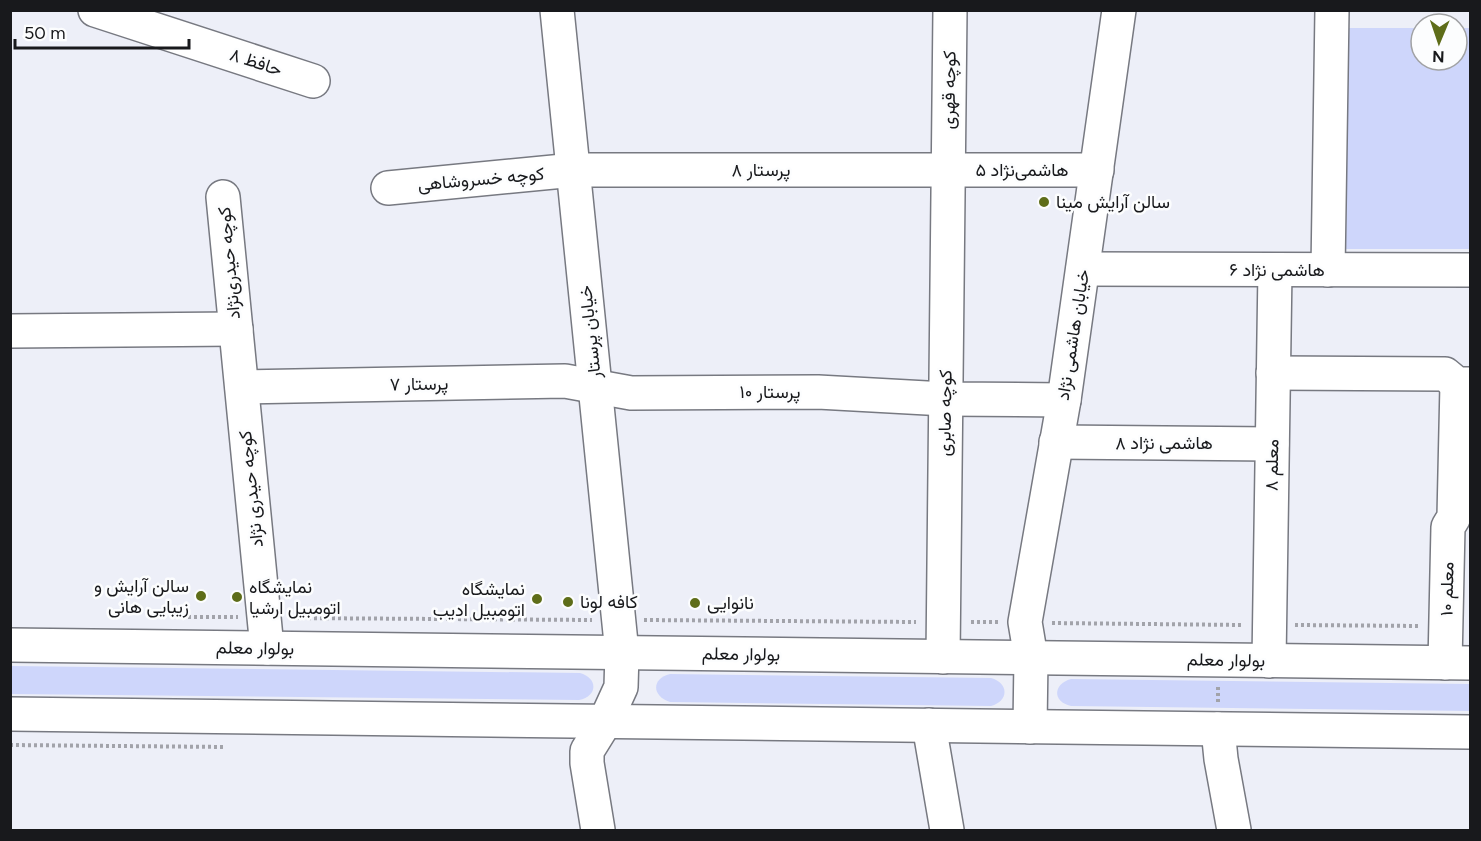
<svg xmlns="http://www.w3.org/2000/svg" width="1481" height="841" font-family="Figtree,Vazirmatn,sans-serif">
	<rect width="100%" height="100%" fill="#edeff8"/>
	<g fill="#ced6fb">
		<polygon points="1348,28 1421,28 1421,60 1457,60 1457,28 1470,28 1470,249 1346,249"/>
		<path d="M11 666 580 673C598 678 598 696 579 700L11 694Z"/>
		<path d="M670 674 991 678C1009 683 1009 701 991 706L670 702C652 696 651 679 670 674Z"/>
		<path d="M1071 679 1470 684V711L1071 706C1052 702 1053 684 1071 679Z"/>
	</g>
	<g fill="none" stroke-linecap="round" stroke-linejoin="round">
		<g stroke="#777981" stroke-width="36">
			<g id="minor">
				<polyline points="95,10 313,81"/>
				<polyline points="557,10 622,653"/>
				<polyline points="388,188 574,170 1097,170"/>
				<polyline points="223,197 267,648"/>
				<polyline points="1083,269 1470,270"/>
				<polyline points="1328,270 1332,10"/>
				<polyline points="10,331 236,329"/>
				<polyline points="1273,373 1445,374 1457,384 1470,384"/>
				<polyline points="242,387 565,381 631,393 818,392 945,399 1064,400"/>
				<polyline points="1056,442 1272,444"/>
				<polyline points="943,657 950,10"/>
				<polyline points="1031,658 1025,622 1064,400 1119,10"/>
				<polyline points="1269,661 1275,270"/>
				<polyline points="1445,663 1448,527 1454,517 1457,384"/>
				<polyline points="929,725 947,830"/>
				<polyline points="1218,729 1221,759 1234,830"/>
				<polyline points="598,830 587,763 587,751 605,722"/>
			</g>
		</g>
		<g stroke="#777981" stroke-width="36">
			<g id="major">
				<polyline points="10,645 1470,663"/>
				<polyline points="10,714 1470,732"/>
				<polyline points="605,722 621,687 622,653"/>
				<polyline points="1030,727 1031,658"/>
			</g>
		</g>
		<g stroke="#a2a3aa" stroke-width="4" stroke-dasharray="3 3" stroke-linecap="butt">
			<polyline points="188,617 238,617"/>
			<polyline points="290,618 592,620"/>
			<polyline points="644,620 916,622"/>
			<polyline points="971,622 1000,622"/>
			<polyline points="1052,623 1243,625"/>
			<polyline points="1295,625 1420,626"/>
			<polyline points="1218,702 1218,685"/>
			<polyline points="10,745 226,747"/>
		</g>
		<use href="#minor" stroke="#fff" stroke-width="33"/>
		<use href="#major" stroke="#fff" stroke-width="33"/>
	</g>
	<g fill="#5e6d19" stroke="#fcfdfe" stroke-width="2">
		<circle cx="1044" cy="202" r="6"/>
		<circle cx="201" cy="596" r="6"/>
		<circle cx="237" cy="597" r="6"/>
		<circle cx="537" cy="599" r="6"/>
		<circle cx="568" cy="602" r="6"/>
		<circle cx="695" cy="603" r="6"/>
	</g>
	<g text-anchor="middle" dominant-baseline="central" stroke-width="5" stroke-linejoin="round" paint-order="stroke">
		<g font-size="18" fill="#18191c" stroke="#fcfdfe">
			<text transform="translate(256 62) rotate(18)">حافظ ۸</text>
			<text transform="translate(949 90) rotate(-89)">کوچه قهری</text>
			<text x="761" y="170">پرستار ۸</text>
			<text x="1022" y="170">هاشمی‌نژاد ۵</text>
			<text transform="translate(481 179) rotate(-5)">کوچه خسروشاهی</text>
			<text transform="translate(229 263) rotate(-95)">کوچه حیدری‌نژاد</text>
			<text x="1277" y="270">هاشمی نژاد ۶</text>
			<text transform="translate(590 332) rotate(-96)">خیابان پرستار</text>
			<text transform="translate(1073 335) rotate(-81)">خیابان هاشمی نژاد</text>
			<text transform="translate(419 384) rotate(-1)">پرستار ۷</text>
			<text x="770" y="392">پرستار ۱۰</text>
			<text transform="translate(945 413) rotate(-89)">کوچه صابری</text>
			<text x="1164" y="443">هاشمی نژاد ۸</text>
			<text transform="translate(1272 465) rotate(-89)">معلم ۸</text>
			<text transform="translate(251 489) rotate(-96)">کوچه حیدری نژاد</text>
			<text transform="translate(1447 589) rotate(-89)">معلم ۱۰</text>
			<text transform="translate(255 648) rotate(1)">بولوار معلم</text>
			<text transform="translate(741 654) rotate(1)">بولوار معلم</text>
			<text transform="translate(1226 660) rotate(1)">بولوار معلم</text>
		</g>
		<g font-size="18" fill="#18191c" stroke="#fcfdfe" text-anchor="start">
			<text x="1056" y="202">سالن آرایش مینا</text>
			<text x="189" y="586" text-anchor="end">سالن آرایش و<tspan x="189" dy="21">زیبایی هانی</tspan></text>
			<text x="249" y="587">نمایشگاه<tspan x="249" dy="21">اتومبیل ارشیا</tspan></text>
			<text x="525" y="589" text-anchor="end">نمایشگاه<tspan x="525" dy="21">اتومبیل ادیب</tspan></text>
			<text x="580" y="602">کافه لونا</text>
			<text x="707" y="603">نانوایی</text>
		</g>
	</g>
	<rect width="1481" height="841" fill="none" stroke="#18191c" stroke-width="24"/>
	<g transform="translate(1439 42) rotate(182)"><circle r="28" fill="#fcfdfe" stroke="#a1a2a4" stroke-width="1.5"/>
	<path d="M0-4.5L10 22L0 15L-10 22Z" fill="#5e6d19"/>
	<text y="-9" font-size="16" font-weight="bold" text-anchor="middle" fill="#18191c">N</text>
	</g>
	<path d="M15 39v9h174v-9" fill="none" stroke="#18191c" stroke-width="3"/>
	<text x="24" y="39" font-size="18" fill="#18191c" stroke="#fcfdfe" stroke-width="4.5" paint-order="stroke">50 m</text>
</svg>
